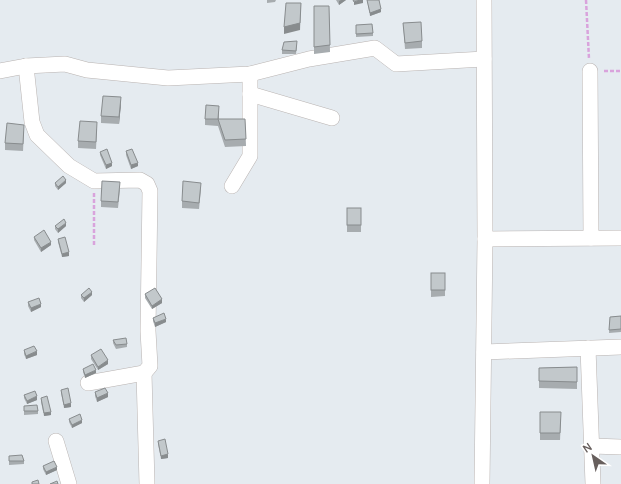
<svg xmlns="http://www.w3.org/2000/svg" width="621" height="484" font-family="Manrope,sans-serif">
	<rect width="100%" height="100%" fill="#e5ebf0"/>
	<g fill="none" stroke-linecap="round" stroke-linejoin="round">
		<g stroke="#b9b3b1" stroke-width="16">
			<g id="minor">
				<polyline points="26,66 32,122 37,135 69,166 94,181 140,180 147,184 150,191 148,331 150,366 144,373 88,383"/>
				<polyline points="0,71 26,66 65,64 87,70 168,78 250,74 309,59 375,48 396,64 484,59"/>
				<polyline points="590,71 591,238"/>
				<polyline points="250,94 332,118"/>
				<polyline points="232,186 250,156 250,74"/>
				<polyline points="485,239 621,238"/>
				<polyline points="588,348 593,484"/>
				<polyline points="484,352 621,347"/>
				<polyline points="144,373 147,484"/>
				<polyline points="56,441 69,484"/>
				<polyline points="592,446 621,447"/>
				<polyline points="482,484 485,239 484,0"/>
			</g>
		</g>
		<g stroke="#d9a3dc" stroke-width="2.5" stroke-dasharray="4 2" stroke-linecap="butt">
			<polyline points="586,0 589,59"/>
			<polyline points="604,71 621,71"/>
			<polyline points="94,193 94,246"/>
		</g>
		<use href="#minor" stroke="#fff" stroke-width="15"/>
	</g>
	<g fill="#a7acaf">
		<polygon points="267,0 276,0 275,2 267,3"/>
		<polygon points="336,0 346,0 339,5"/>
		<polygon points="367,0 379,0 381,12 370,16"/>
		<polygon points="314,6 329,6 330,52 314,54"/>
		<polygon points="403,23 422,41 422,48 405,49"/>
		<polygon points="356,25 373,33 373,36 356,37"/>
		<polygon points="297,45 296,54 282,54 282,50"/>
		<polygon points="121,104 119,124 101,123 101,116"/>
		<polygon points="219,112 219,119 245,119 246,146 225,147 218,126 205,125 205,119"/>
		<polygon points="97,129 96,149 78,148 78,141"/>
		<polygon points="24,131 23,151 5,150 5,143"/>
		<polygon points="126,151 138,166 131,169 126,155"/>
		<polygon points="100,152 112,166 106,169 100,155"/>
		<polygon points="55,183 66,183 58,190 55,186"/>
		<polygon points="120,189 118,208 101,207 101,201"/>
		<polygon points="201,189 199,209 182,208 182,201"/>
		<rect x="347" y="208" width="14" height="24"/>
		<polygon points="55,226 66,226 58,233 55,229"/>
		<polygon points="34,237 51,245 41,252 34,240"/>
		<polygon points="58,239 69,256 62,257 58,242"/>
		<polygon points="431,273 445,273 445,296 431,297"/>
		<polygon points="145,294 162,303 152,309 145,298"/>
		<polygon points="81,295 92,295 84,302 81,298"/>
		<polygon points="28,302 41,307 31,312 28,306"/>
		<polygon points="621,316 621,332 609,333 610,317"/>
		<polygon points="153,318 166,322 155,327 153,321"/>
		<polygon points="113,340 127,344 127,347 116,349 113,343"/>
		<polygon points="24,350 37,355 26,359 24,354"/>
		<polygon points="91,355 108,364 98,370 91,359"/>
		<polygon points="577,367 577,389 539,388 539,368"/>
		<polygon points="83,369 96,373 85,378 83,372"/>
		<polygon points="61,390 71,407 64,408 61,393"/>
		<polygon points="95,392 108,397 97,402 95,396"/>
		<polygon points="24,395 37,400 27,404 24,398"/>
		<polygon points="41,398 51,415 44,416 41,402"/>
		<polygon points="24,406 38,411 38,414 24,415"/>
		<polygon points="540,412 561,419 560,440 540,440"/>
		<polygon points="69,419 82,423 72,428 69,422"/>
		<polygon points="158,441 168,458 161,459 158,444"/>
		<polygon points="9,456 24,461 24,464 9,465"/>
		<polygon points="43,466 57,470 46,475 43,469"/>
	</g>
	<g fill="#888c8e">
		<polygon points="341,0 346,0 339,5 339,1"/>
		<polygon points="360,0 363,0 363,3 354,5 354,2"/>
		<polygon points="301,3 300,30 284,34 284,27"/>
		<polygon points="381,9 381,12 370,16 370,13"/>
		<polygon points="121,97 121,104 119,124 119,117"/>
		<polygon points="112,163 112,166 106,169 106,165"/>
		<polygon points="138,163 138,166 131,169 131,165"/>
		<polygon points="66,180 66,183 58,190 58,187"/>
		<polygon points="66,223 66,226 58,233 58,229"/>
		<polygon points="51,242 51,245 41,252 41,248"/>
		<polygon points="69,252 69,256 62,257 62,254"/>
		<polygon points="92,292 92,295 84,302 84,298"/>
		<polygon points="162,299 162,303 152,309 152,306"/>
		<polygon points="41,304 41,307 31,312 31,308"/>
		<polygon points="166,319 166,322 155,327 155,323"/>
		<polygon points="37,351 37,355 26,359 26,356"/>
		<polygon points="108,360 108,364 98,370 98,367"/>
		<polygon points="96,370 96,373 85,378 85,375"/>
		<polygon points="108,393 108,397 97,402 97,398"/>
		<polygon points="37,396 37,400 27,404 27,401"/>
		<polygon points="71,403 71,407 64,408 64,405"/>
		<polygon points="51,412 51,415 44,416 44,413"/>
		<polygon points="82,420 82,423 72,428 72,425"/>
		<polygon points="168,454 168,458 161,459 161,456"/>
		<polygon points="57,467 57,470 46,475 46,472"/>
	</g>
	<g fill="#c2c8cb" stroke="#888c8e">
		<polygon points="353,0 360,0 354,2"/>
		<polygon points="367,0 379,0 381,9 370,13"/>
		<polygon points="286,3 301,3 300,23 284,27"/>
		<polygon points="314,6 329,6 330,45 314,47"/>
		<polygon points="421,22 422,41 405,43 403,23"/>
		<polygon points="372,24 373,33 356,34 356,25"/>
		<polygon points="297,41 296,51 282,50 284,42"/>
		<polygon points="103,96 121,97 119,117 101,116"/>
		<polygon points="206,105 219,106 218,119 245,119 246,139 225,140 218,119 205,119"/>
		<polygon points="80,121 97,122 96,142 78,141"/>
		<polygon points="7,123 24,125 23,144 5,143"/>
		<polygon points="107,149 112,163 106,165 100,152"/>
		<polygon points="132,149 138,163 131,165 126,151"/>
		<polygon points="63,176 66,180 58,187 55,183"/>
		<polygon points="102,181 120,182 118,202 101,201"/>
		<polygon points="183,181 201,183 199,203 182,201"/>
		<rect x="347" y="208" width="14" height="17"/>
		<polygon points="64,219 66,223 58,229 55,226"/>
		<polygon points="44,230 51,242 41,248 34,237"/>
		<polygon points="65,237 69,252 62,254 58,239"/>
		<rect x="431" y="273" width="14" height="17"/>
		<polygon points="89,288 92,292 84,298 81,295"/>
		<polygon points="155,288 162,299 152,306 145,294"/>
		<polygon points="39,298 41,304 31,308 28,302"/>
		<polygon points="164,313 166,319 155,323 153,318"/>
		<polygon points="621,316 621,329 609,330 610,317"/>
		<polygon points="126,338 127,344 116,345 113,340"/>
		<polygon points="34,346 37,351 26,356 24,350"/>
		<polygon points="101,349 108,360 98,367 91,355"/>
		<polygon points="93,364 96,370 85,375 83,369"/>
		<polygon points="577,367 577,382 539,381 539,368"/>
		<polygon points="68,388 71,403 64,405 61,390"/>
		<polygon points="105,388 108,393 97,398 95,392"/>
		<polygon points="35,391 37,396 27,401 24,395"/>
		<polygon points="47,396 51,412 44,413 41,398"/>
		<polygon points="37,405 38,411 24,411 24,406"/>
		<polygon points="540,412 561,412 560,433 540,433"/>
		<polygon points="80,414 82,420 72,425 69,419"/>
		<polygon points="165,439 168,454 161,456 158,441"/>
		<polygon points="22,455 24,461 9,461 9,456"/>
		<polygon points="54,461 57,467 46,472 43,466"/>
		<polygon points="38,480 39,484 32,484 32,482"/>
		<polygon points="57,481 58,484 50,484"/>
	</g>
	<g transform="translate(593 456) rotate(326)" stroke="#ffffff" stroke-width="3" paint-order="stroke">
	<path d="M0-3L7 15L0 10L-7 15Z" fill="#675f5d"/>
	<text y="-6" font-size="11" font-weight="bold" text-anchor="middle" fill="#675f5d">N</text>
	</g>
</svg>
